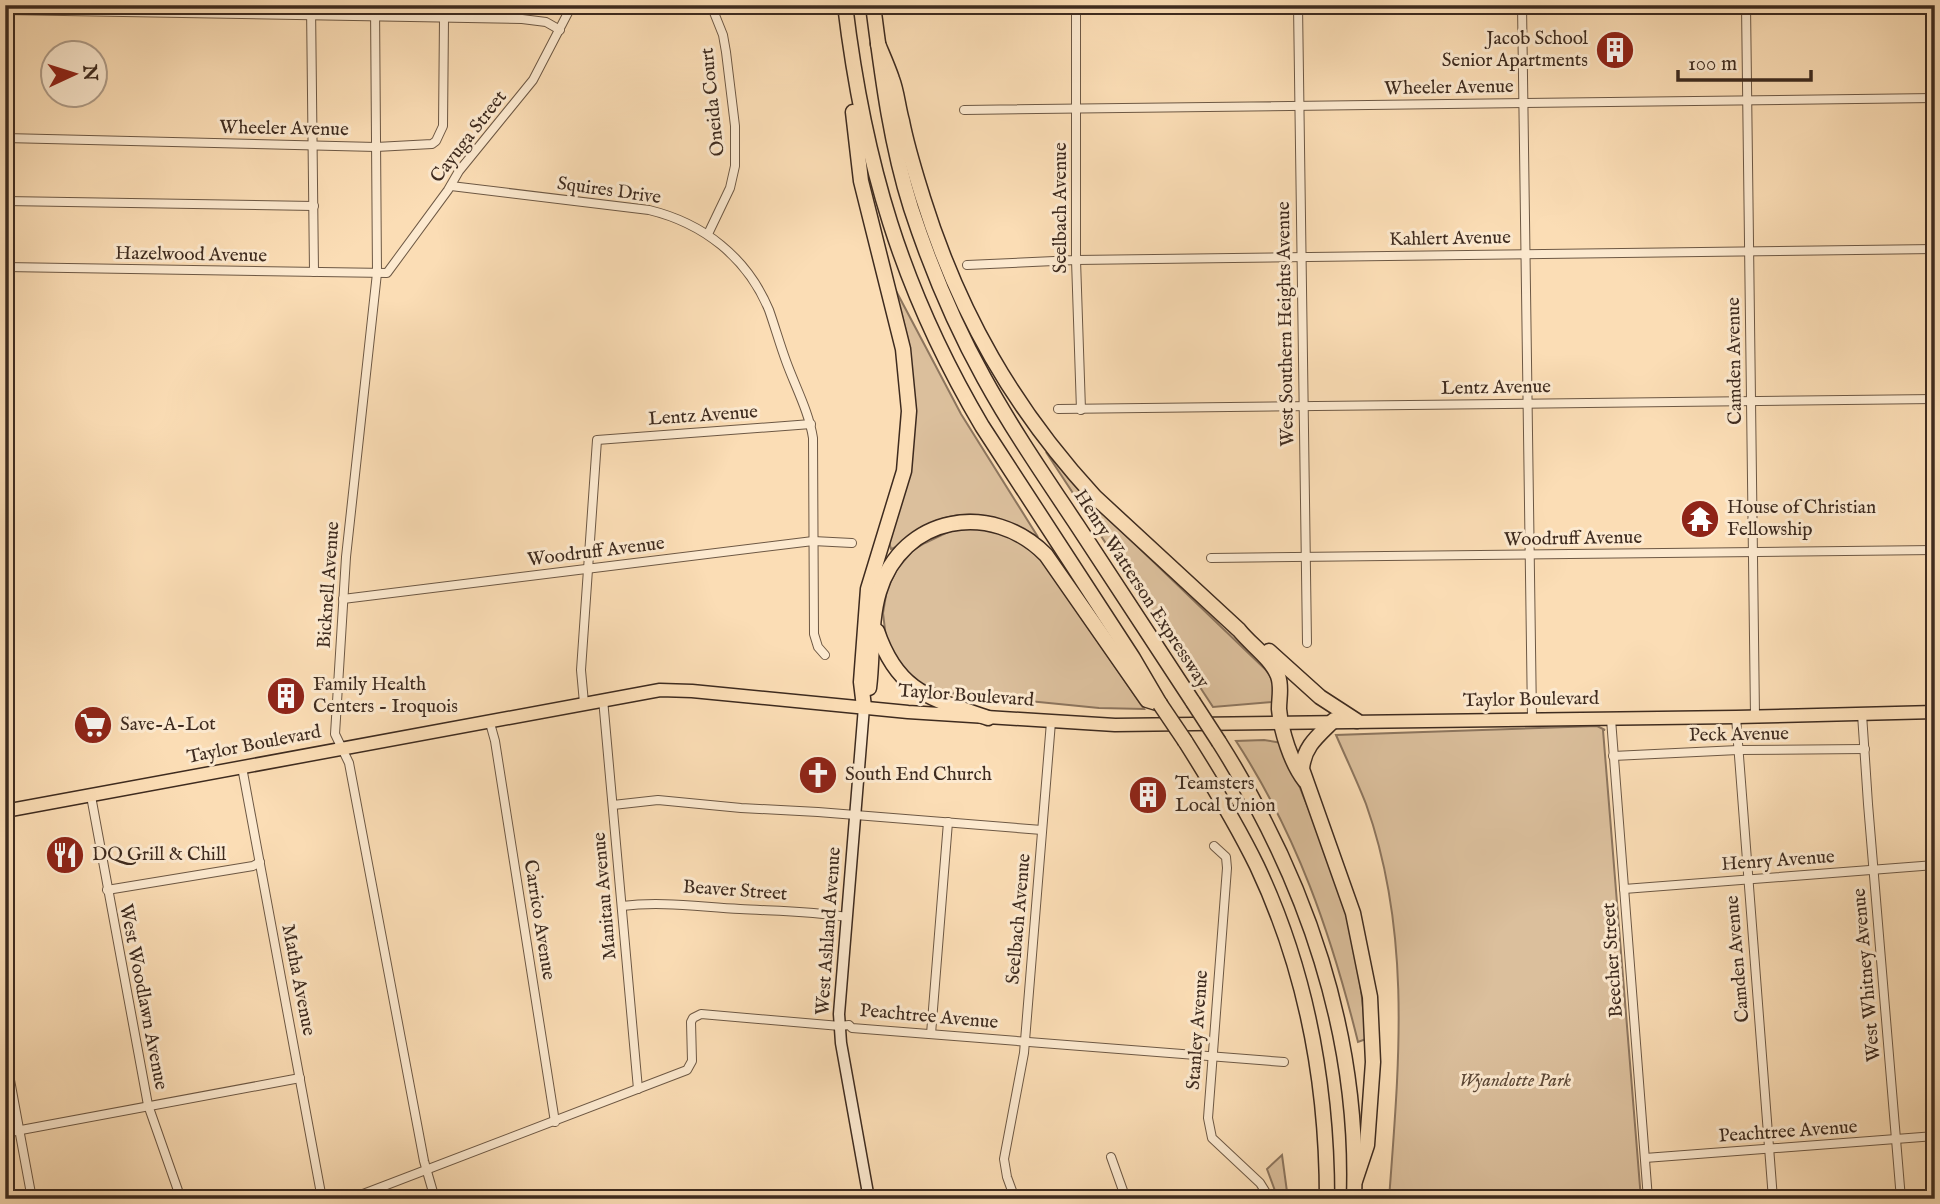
<svg xmlns="http://www.w3.org/2000/svg" width="1940" height="1204" font-family="'IM FELL English',serif">
	<rect width="100%" height="100%" fill="#fbddb5"/>
	<filter id="stains"><feTurbulence type="fractalNoise" baseFrequency=".00286" numOctaves="4"/><feColorMatrix values="0 0 0 0 .2 0 0 0 0 .09 0 0 0 0 .02 0 0 0 .5 -.17"/></filter>
	<radialGradient id="worn" r=".72"><stop offset=".6" stop-color="#630" stop-opacity="0"/><stop offset="1" stop-color="#630" stop-opacity=".3"/></radialGradient>
	<g fill="#dbbf9c" stroke="#8c755e" stroke-width="2">
		<path d="M894 287 961 414 1038 537C1003 516 961 504 923 528 912 534 902 545 891 549L889 542 915 403 910 354Z"/>
		<path d="M1046 452 1110 520 1266 670C1275 680 1276 690 1272 702L1213 707Z"/>
		<path d="M973 528C1006 533 1017 538 1042 560L1144 709 1099 708 949 693 918 683 896 660 886 638 883 613 887 589 897 569 913 550 925 543 950 531Z"/>
		<path d="M1597 726 1605 730H1603L1641 1199H1389C1399 1065 1412 933 1366 804 1357 781 1346 758 1336 735Z"/>
		<path d="M1264 740 1282 743C1305 802 1332 861 1348 921 1358 960 1363 999 1366 1039L1358 1042C1331 933 1297 835 1236 741Z"/>
		<polygon points="1282,1155 1288,1199 1278,1199 1267,1169"/>
	</g>
	<g fill="none" stroke-linecap="round" stroke-linejoin="round">
		<g stroke="#6d5844" stroke-width="10">
			<g id="street">
				<polyline points="311,5 314,272"/>
				<polyline points="375,5 377,273 346,557 335,734 349,763 424,1161 435,1199"/>
				<polyline points="1076,5 1076,260 1081,410"/>
				<polyline points="1298,5 1307,643"/>
				<polyline points="1522,5 1532,718"/>
				<polyline points="1746,5 1755,716"/>
				<polyline points="5,10 522,19 546,22 560,30"/>
				<polyline points="964,110 1935,98"/>
				<polyline points="5,138 376,147 432,144 436,141 443,126 444,18"/>
				<path d="M451 186 649 210C703 223 747 257 769 310 775 327 780 345 786 361 795 386 809 412 813 438L814 634 818 647 825 655"/>
				<polyline points="5,201 314,206"/>
				<polyline points="708,234 730,188 735,166 735,126 726,52 723,35 711,5"/>
				<polyline points="967,265 1076,260 1935,249"/>
				<polyline points="5,267 387,273 448,190 459,171 533,80 572,5"/>
				<polyline points="1058,409 1935,399"/>
				<polyline points="1211,558 1935,550"/>
				<polyline points="343,599 813,541 852,543"/>
				<polyline points="603,699 638,1089"/>
				<polyline points="584,703 581,670 597,440 811,424"/>
				<polyline points="1862,714 1868,804 1901,1199"/>
				<polyline points="1736,717 1773,1199"/>
				<polyline points="1611,719 1648,1199"/>
				<polyline points="490,723 495,741 555,1122"/>
				<polyline points="1613,756 1738,750 1865,749"/>
				<polyline points="242,767 322,1199"/>
				<polyline points="91,796 148,1105 181,1199"/>
				<polyline points="613,805 658,800 741,808 818,812 1042,830"/>
				<polyline points="1214,846 1226,857 1227,868 1208,1118 1212,1138 1260,1183 1270,1199"/>
				<polyline points="1624,889 1935,865"/>
				<polyline points="107,890 253,866 260,862"/>
				<path d="M622 906C662 901 700 907 740 909 776 911 811 911 847 917"/>
				<polyline points="931,1034 948,822"/>
				<polyline points="5,1053 32,1199"/>
				<polyline points="5,1133 300,1078"/>
				<polyline points="1111,1157 1126,1199"/>
				<polyline points="1645,1158 1935,1136"/>
				<polyline points="350,1199 687,1070 692,1061 691,1022 693,1018 701,1014 840,1026 849,1025 852,1028 1284,1062"/>
				<polyline points="1015,1199 1007,1177 1004,1159 1024,1053 1051,722"/>
			</g>
		</g>
		<g stroke="#3e2b1f" stroke-width="13">
			<polyline id="secondary" points="864,707 839,1014 841,1043 869,1199"/>
		</g>
		<g stroke="#3e2b1f" stroke-width="15">
			<polyline id="primary" points="5,811 660,690 692,691 908,712 1115,725 1736,717 1935,712"/>
		</g>
		<g stroke="#3e2b1f" stroke-width="17">
			<g id="highway">
				<path d="M845 5C864 162 901 289 982 426L1133 658 1160 704"/>
				<path d="M873 5C882 74 890 141 911 208 930 266 954 324 984 378 1012 429 1045 477 1077 525 1115 584 1154 643 1193 702"/>
				<path d="M878 44C883 56 888 67 892 79 897 92 898 107 902 121 907 147 915 172 923 198 959 313 1013 408 1095 497L1239 630C1251 645 1271 658 1278 676 1282 687 1279 697 1279 709 1281 731 1291 763 1305 781"/>
				<polyline points="853,112 861,181 903,349 909,411 904,471 868,589 861,682 864,707"/>
				<path d="M877 631C898 693 931 698 988 718"/>
				<polyline points="1269,651 1320,697 1357,721"/>
				<path d="M869 688C873 657 870 622 879 592 902 515 992 500 1046 555L1147 700 1160 704"/>
				<path d="M1334 720C1318 736 1304 746 1302 769L1353 913 1370 997 1373 1062 1367 1145 1355 1181"/>
				<path d="M1185 741C1211 782 1236 823 1257 866 1306 970 1327 1084 1327 1199"/>
				<path d="M1219 742C1306 879 1360 1035 1354 1199"/>
			</g>
		</g>
		<use href="#street" stroke="#fce9cf" stroke-width="8"/>
		<use href="#secondary" stroke="#fce9cf" stroke-width="10"/>
		<use href="#primary" stroke="#fbddb5" stroke-width="12"/>
		<use href="#highway" stroke="#fbddb5" stroke-width="14"/>
		<g stroke="#3e2b1f" stroke-width="17" stroke-linecap="butt">
			<g id="highway-bridge">
				<polyline points="1193,702 1219,742"/>
				<polyline points="1160,704 1185,741"/>
			</g>
		</g>
		<use href="#highway-bridge" stroke="#fbddb5" stroke-width="14"/>
	</g>
	<defs>
		<g id="building-disc" transform="scale(2.0125)"><circle r="9.5" fill="#8f2418" stroke="#fce9cf"/><path d="M-4-6H4V6H1V3H-1V6H-4ZM-2.5-4.3h1.7v1.8h-1.7ZM.8-4.3h1.7v1.8H.8ZM-2.5-1h1.7V.8h-1.7ZM.8-1h1.7V.8H.8Z" fill="#fff"/></g>
		<g id="temple-disc" transform="scale(2.0125)"><circle r="9.5" fill="#8f2418" stroke="#fce9cf"/><path d="M0-6L5-2H3V0L6.5 2.5H4V6H1.5V3h-3V6H-4V2.5H-6.5L-3 0V-2H-5Z" fill="#fff"/></g>
		<g id="supermarket-disc" transform="scale(2.0125)"><circle r="9.5" fill="#8f2418" stroke="#fce9cf"/><path d="M-6-5.5h2.5l.6 2H6L4.5 2H-2.5L-4.4-4H-6ZM-1.5 3.2a1.3 1.3 0 1 0 .1 0ZM3 3.2a1.3 1.3 0 1 0 .1 0Z" fill="#fff"/></g>
		<g id="church-disc" transform="scale(2.0125)"><circle r="9.5" fill="#8f2418" stroke="#fce9cf"/><path d="M-1.2-6h2.4v3.5h3.3v2.4h-3.3V6h-2.4V-.1h-3.3v-2.4h3.3Z" fill="#fff"/></g>
		<g id="restaurant-disc" transform="scale(2.0125)"><circle r="9.5" fill="#8f2418" stroke="#fce9cf"/><path d="M-5-6h1v4h1v-4h1v4h1v-4h1v5L-1.5 .5V6h-2V.5L-5-1ZM5-6V6H3V1.5H1.5Q1.5-4 5-6Z" fill="#fff"/></g>
	</defs>
	<g fill-rule="evenodd">
		<use href="#building-disc" x="1615" y="50"/>
		<use href="#temple-disc" x="1700" y="519"/>
		<use href="#building-disc" x="286" y="696"/>
		<use href="#supermarket-disc" x="93" y="725"/>
		<use href="#church-disc" x="818" y="775"/>
		<use href="#building-disc" x="1148" y="795"/>
		<use href="#restaurant-disc" x="65" y="855"/>
	</g>
	<g text-anchor="middle" dominant-baseline="central" stroke-width="6" stroke-linejoin="round" paint-order="stroke">
		<g font-size="19" fill="#3e2b1f" stroke="#fce9cf" text-anchor="start">
			<text x="1588" y="39" text-anchor="end">Jacob School<tspan x="1588" dy="22">Senior Apartments</tspan></text>
			<text x="1727" y="508">House of Christian<tspan x="1727" dy="22">Fellowship</tspan></text>
			<text x="313" y="685">Family Health<tspan x="313" dy="22">Centers - Iroquois</tspan></text>
			<text x="120" y="725">Save-A-Lot</text>
			<text x="845" y="775">South End Church</text>
			<text x="1175" y="784">Teamsters<tspan x="1175" dy="22">Local Union</tspan></text>
			<text x="92" y="855">DQ Grill &amp; Chill</text>
		</g>
		<g font-size="19" fill="#3e2b1f" stroke="#fce9cf">
			<text transform="translate(1449 88) rotate(-1)">Wheeler Avenue</text>
			<text transform="translate(713 102) rotate(-96)">Oneida Court</text>
			<text transform="translate(284 129) rotate(1)">Wheeler Avenue</text>
			<text transform="translate(469 137) rotate(-52)">Cayuga Street</text>
			<text transform="translate(609 191) rotate(8)">Squires Drive</text>
			<text transform="translate(1061 208) rotate(-90)">Seelbach Avenue</text>
			<text transform="translate(1450 239) rotate(-1)">Kahlert Avenue</text>
			<text transform="translate(191 255) rotate(1)">Hazelwood Avenue</text>
			<text transform="translate(1286 324) rotate(-91)">West Southern Heights Avenue</text>
			<text transform="translate(1735 361) rotate(-91)">Camden Avenue</text>
			<text transform="translate(1496 388) rotate(-1)">Lentz Avenue</text>
			<text transform="translate(703 416) rotate(-4)">Lentz Avenue</text>
			<text transform="translate(1573 539) rotate(-1)">Woodruff Avenue</text>
			<text transform="translate(596 552) rotate(-7)">Woodruff Avenue</text>
			<text transform="translate(329 585) rotate(-86)">Bicknell Avenue</text>
			<text transform="translate(1141 589) rotate(57)">Henry Watterson Expressway</text>
			<text transform="translate(966 696) rotate(4)">Taylor Boulevard</text>
			<text transform="translate(1531 700) rotate(-1)">Taylor Boulevard</text>
			<text transform="translate(1739 735) rotate(-1)">Peck Avenue</text>
			<text transform="translate(254 745) rotate(-11)">Taylor Boulevard</text>
			<text transform="translate(1778 861) rotate(-4)">Henry Avenue</text>
			<text transform="translate(735 891) rotate(4)">Beaver Street</text>
			<text transform="translate(605 896) rotate(-95)">Manitau Avenue</text>
			<text transform="translate(1019 919) rotate(-85)">Seelbach Avenue</text>
			<text transform="translate(539 920) rotate(81)">Carrico Avenue</text>
			<text transform="translate(829 931) rotate(-86)">West Ashland Avenue</text>
			<text transform="translate(1738 959) rotate(-95)">Camden Avenue</text>
			<text transform="translate(1613 960) rotate(-94)">Beecher Street</text>
			<text transform="translate(1867 975) rotate(-95)">West Whitney Avenue</text>
			<text transform="translate(298 980) rotate(79)">Matha Avenue</text>
			<text transform="translate(143 997) rotate(79)">West Woodlawn Avenue</text>
			<text transform="translate(929 1017) rotate(5)">Peachtree Avenue</text>
			<text transform="translate(1198 1030) rotate(-86)">Stanley Avenue</text>
			<text transform="translate(1788 1132) rotate(-4)">Peachtree Avenue</text>
		</g>
		<g font-size="19" font-style="italic" fill="#5d4938" stroke="#fce9cf">
			<text x="1515" y="1081">Wyandotte Park</text>
		</g>
	</g>
	<rect width="1940" height="1204" fill="none" stroke="#fbddb5" stroke-width="28"/>
	<rect x="7" y="7" width="1926" height="1190" fill="none" stroke="#3e2b1f" stroke-width="3.5"/>
	<rect x="14" y="14" width="1912" height="1176" fill="none" stroke="#3e2b1f" stroke-width="2"/>
	<g transform="translate(74 74) rotate(86)"><circle r="33" fill="#fce9cf" stroke="#b09d89" stroke-width="2"/>
	<path d="M0-5L12 26L0 18L-12 26Z" fill="#8f2418"/>
	<text y="-10" font-size="19" font-weight="bold" text-anchor="middle" fill="#3e2b1f">N</text>
	</g>
	<path d="M1678 70v10h133v-10" fill="none" stroke="#3e2b1f" stroke-width="3.5"/>
	<text x="1688" y="70" font-size="21" fill="#3e2b1f" stroke="#fce9cf" stroke-width="5" paint-order="stroke">100 m</text>
	<rect width="100%" height="100%" filter="url(#stains)"/>
	<rect width="100%" height="100%" fill="url(#worn)"/>
</svg>
